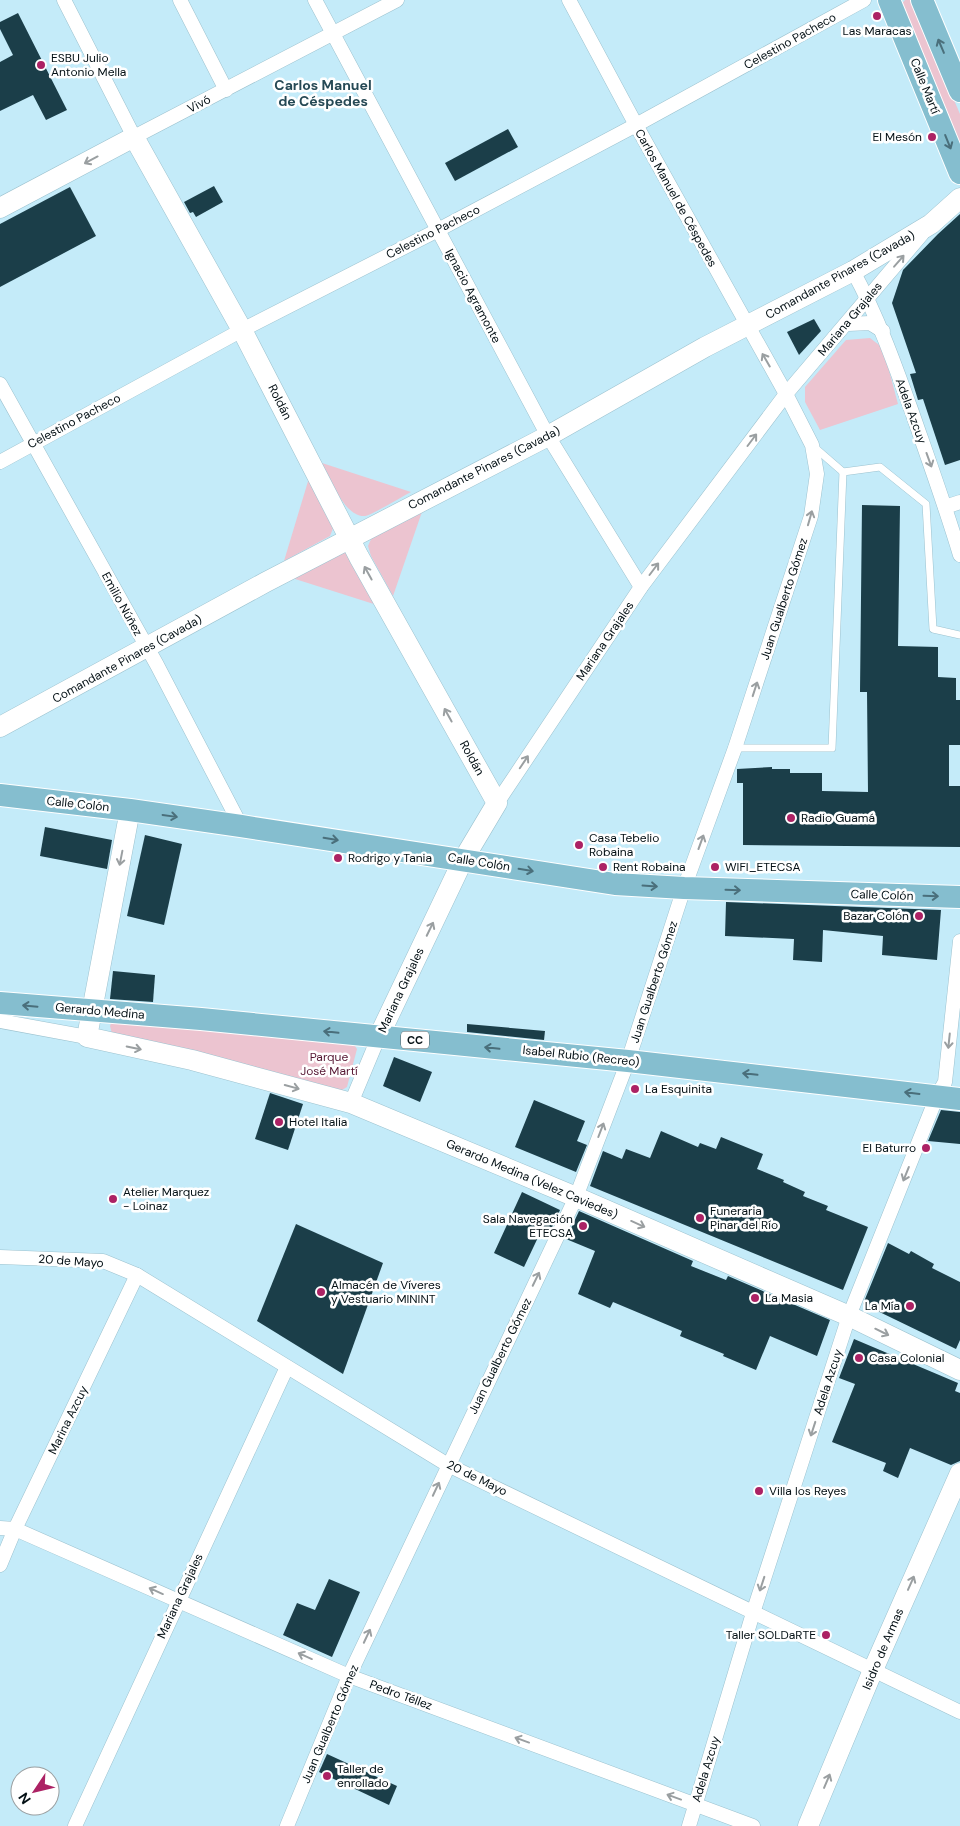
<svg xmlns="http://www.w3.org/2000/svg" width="960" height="1826" font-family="'DM Sans',sans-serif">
	<rect width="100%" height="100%" fill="#c4ebf9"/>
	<g fill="#ecc4d0">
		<polygon points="905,0 911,0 960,114 960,149 901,5"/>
		<polygon points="870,338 883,348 898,404 820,430 805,402 805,387 846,340"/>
		<path d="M322 463 411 492C403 496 372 515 365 516 345 518 330 478 322 463Z"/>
		<polygon points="309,478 334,526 330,536 284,561"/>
		<polygon points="424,506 393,596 371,556 368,546 372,537"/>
		<polygon points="337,553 349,553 380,606 292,578"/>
		<polygon points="112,1021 353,1043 357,1049 347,1087 342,1090 112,1034 110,1026"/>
	</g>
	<g fill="#1b3e49">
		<polygon points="18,13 67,110 46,120 33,95 0,111 0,62 13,55 0,29 0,22"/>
		<polygon points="508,129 518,147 455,181 445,163"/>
		<polygon points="214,186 223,202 196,217 193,212 190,213 184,202"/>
		<polygon points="70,187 96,236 0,287 0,224"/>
		<polygon points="960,214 960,460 945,465 923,399 918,400 910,374 916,373 892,303 903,270 938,234"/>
		<polygon points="814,319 821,331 799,355 787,332"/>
		<polygon points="862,505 900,506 898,646 938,647 938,677 956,678 956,700 960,700 960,745 949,745 949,786 960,786 960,847 743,845 743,783 737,783 737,769 772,767 772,769 790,769 790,773 822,773 822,791 868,792 867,692 860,692"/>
		<polygon points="45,827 112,840 107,869 40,856"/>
		<polygon points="145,835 182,844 164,925 127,916"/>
		<polygon points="726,902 941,910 937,960 882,955 883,936 823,930 822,962 793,960 794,939 725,936"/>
		<polygon points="113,971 155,975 153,1002 110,999"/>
		<polygon points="467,1024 545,1031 544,1040 467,1032"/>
		<polygon points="394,1057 432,1072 420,1102 383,1086"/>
		<polygon points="270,1093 303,1104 288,1150 255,1139"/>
		<polygon points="534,1100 585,1121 577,1141 587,1145 576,1172 515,1147"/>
		<polygon points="941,1110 960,1112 960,1144 928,1141"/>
		<polygon points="661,1131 698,1147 700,1143 716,1149 721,1137 763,1154 757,1169 784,1180 783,1182 805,1192 803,1196 828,1206 826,1210 868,1227 843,1290 590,1186 603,1151 622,1159 626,1149 650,1158"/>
		<polygon points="522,1192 560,1210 550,1232 542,1229 524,1267 494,1253"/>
		<polygon points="579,1211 693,1261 691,1266 726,1280 728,1276 830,1320 817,1356 770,1336 756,1370 723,1356 724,1354 680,1336 682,1331 613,1302 610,1308 578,1294 595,1251 566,1239"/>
		<polygon points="296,1224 383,1263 343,1374 257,1321"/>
		<polygon points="888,1243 909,1254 911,1251 934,1264 932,1268 960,1282 960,1340 956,1349 863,1304"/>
		<polygon points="854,1339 958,1383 955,1391 960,1393 960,1461 951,1465 910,1448 898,1478 883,1471 886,1463 832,1442 855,1384 839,1378"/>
		<polygon points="329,1579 360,1592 332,1657 283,1635 297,1603 315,1610"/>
		<polygon points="327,1754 397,1786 389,1805 319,1772"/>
	</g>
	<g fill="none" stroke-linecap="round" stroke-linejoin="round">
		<g stroke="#9cc2cf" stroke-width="8">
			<g id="lane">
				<polyline points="813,446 843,472"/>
				<polyline points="735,748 832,748 843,472 880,467 926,504 933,629 960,635"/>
			</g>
		</g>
		<g stroke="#9cc2cf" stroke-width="15">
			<g id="street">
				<polyline points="64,0 134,137 397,0"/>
				<polyline points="180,0 226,90"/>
				<polyline points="315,0 548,436 641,587"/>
				<path d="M853 271C878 317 895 365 913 415 929 461 946 508 960 555"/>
				<polyline points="848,324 870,323 883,331"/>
				<polyline points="0,384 157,665 241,826"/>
				<polyline points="0,462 242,330 438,230 636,125 864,0"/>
				<polyline points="945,507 960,502"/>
				<polyline points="497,803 641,587 786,394 922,234"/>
				<polyline points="0,1021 87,1037"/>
				<polyline points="351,1103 379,1036"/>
				<polyline points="0,1257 103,1261 137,1275 448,1465 960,1712"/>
				<polyline points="0,1528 15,1529 349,1676 753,1826"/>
				<polyline points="0,1565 15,1529 137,1275"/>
				<polyline points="75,1826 287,1367"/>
				<polyline points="287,1826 349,1676 576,1197 628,1061 684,888 735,748 811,516 817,474 812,445 786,394 636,125 569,0"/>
				<polyline points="689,1826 753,1613 849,1316 937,1096 945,1082 960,941"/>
			</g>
		</g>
		<g stroke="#9cc2cf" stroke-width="21">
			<g id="secondary">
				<polyline points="0,208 134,137 242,330 359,557 497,803 463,860 379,1036"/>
				<polyline points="0,727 266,582 548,436 705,347 853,271 931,224 960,198"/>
				<polyline points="130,810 87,1037 192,1060 351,1103 576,1197 849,1316 960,1370"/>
				<polyline points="808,1826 873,1670 960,1473"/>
			</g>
		</g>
		<g stroke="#fff" stroke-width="24">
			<g id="primary">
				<polyline points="889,0 960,173"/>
				<polyline points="922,0 960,91"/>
				<polyline points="0,795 130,810 241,826 615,884 684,888 960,897"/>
				<polyline points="0,1003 201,1019 628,1061 960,1099"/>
			</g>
		</g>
		<use href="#lane" stroke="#fff" stroke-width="7"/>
		<use href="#street" stroke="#fff" stroke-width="14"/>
		<use href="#secondary" stroke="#fff" stroke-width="20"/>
		<use href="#primary" stroke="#85becf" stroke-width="22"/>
	</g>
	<defs><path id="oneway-shaft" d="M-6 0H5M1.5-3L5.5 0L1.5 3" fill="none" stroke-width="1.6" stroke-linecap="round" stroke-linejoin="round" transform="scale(1.25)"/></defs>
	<g stroke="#4a6f7b">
		<use href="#oneway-shaft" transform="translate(941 46) rotate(-113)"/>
		<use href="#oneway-shaft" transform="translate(948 142) rotate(68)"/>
		<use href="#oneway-shaft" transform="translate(170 816) rotate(8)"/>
		<use href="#oneway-shaft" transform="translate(331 839) rotate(9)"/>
		<use href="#oneway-shaft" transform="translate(526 870) rotate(9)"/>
		<use href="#oneway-shaft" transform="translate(650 886) rotate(4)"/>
		<use href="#oneway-shaft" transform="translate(733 890) rotate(2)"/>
		<use href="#oneway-shaft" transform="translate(931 896) rotate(2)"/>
		<use href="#oneway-shaft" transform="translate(30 1006) rotate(-175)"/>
		<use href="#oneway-shaft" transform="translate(331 1032) rotate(-174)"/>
		<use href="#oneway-shaft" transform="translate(492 1048) rotate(-174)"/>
		<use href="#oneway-shaft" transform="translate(750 1074) rotate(-174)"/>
		<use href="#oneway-shaft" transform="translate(912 1093) rotate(-173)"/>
	</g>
	<g stroke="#9a9fa1">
		<use href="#oneway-shaft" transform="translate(91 160) rotate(152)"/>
		<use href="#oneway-shaft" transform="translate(899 261) rotate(-49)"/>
		<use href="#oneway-shaft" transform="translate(766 360) rotate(-120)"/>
		<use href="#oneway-shaft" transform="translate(752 440) rotate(-53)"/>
		<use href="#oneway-shaft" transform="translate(929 460) rotate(70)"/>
		<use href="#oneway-shaft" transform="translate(810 518) rotate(-74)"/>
		<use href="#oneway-shaft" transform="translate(654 569) rotate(-53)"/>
		<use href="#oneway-shaft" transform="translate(368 573) rotate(-119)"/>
		<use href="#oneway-shaft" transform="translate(755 689) rotate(-72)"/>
		<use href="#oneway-shaft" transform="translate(448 715) rotate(-119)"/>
		<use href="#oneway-shaft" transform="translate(524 762) rotate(-56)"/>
		<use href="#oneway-shaft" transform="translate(701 842) rotate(-70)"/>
		<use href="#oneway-shaft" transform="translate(121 858) rotate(101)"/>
		<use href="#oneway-shaft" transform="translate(430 929) rotate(-64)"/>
		<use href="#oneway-shaft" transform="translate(949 1041) rotate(96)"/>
		<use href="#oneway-shaft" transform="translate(134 1048) rotate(12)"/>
		<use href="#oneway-shaft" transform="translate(292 1087) rotate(15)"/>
		<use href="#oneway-shaft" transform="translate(601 1130) rotate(-69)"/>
		<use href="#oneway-shaft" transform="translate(906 1174) rotate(112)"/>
		<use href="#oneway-shaft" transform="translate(638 1224) rotate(24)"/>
		<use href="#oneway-shaft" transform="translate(536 1279) rotate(-64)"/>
		<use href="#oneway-shaft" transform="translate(882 1332) rotate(26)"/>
		<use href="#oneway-shaft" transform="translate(813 1429) rotate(108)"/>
		<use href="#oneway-shaft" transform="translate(436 1489) rotate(-65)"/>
		<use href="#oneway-shaft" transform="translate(911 1583) rotate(-66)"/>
		<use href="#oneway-shaft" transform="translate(762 1584) rotate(108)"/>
		<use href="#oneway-shaft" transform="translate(156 1591) rotate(-156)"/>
		<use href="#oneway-shaft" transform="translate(367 1636) rotate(-65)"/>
		<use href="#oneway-shaft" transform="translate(305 1656) rotate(-156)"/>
		<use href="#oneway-shaft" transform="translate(522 1740) rotate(-160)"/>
		<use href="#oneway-shaft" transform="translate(827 1781) rotate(-67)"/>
		<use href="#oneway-shaft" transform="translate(674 1797) rotate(-160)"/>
	</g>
	<g fill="#ac2264" stroke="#fff" stroke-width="2">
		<circle cx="877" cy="16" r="5"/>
		<circle cx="41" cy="65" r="5"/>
		<circle cx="932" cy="137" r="5"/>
		<circle cx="791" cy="818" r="5"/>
		<circle cx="579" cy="845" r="5"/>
		<circle cx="338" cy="858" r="5"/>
		<circle cx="603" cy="867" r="5"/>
		<circle cx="715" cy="867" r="5"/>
		<circle cx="919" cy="916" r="5"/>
		<circle cx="635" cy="1089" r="5"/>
		<circle cx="279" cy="1122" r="5"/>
		<circle cx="926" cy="1148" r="5"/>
		<circle cx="113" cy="1199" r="5"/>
		<circle cx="700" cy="1218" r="5"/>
		<circle cx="583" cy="1226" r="5"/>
		<circle cx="321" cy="1292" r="5"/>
		<circle cx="755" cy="1298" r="5"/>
		<circle cx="910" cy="1306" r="5"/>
		<circle cx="859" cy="1358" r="5"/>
		<circle cx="759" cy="1491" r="5"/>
		<circle cx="826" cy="1635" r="5"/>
		<circle cx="327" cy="1776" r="5"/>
	</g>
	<g text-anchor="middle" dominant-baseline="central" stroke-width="5" stroke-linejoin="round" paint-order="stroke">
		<rect fill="#fff" stroke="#4f575a" stroke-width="1" x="401" y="1031.5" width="28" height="17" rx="4"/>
		<g font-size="11" font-weight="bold" fill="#030f14">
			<text x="415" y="1040">CC</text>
		</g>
		<g font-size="12" fill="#030f14" stroke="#fff" text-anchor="start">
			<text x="877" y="31" text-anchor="middle">Las Maracas</text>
			<text x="51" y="58">ESBU Julio<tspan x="51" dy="14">Antonio Mella</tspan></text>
			<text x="922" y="137" text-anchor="end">El Mesón</text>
			<text x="801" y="818">Radio Guamá</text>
			<text x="589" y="838">Casa Tebelio<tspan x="589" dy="14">Robaina</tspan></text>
			<text x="348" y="858">Rodrigo y Tania</text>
			<text x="613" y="867">Rent Robaina</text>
			<text x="725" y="867">WIFI_ETECSA</text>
			<text x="909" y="916" text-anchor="end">Bazar Colón</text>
			<text x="645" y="1089">La Esquinita</text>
			<text x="289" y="1122">Hotel Italia</text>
			<text x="916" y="1148" text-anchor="end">El Baturro</text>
			<text x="123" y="1192">Atelier Marquez<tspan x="123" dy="14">- Loinaz</tspan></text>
			<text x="710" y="1211">Funeraria<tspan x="710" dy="14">Pinar del Río</tspan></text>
			<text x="573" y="1219" text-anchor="end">Sala Navegación<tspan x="573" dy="14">ETECSA</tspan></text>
			<text x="331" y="1285">Almacén de Víveres<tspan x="331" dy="14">y Vestuario MININT</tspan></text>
			<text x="765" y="1298">La Masia</text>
			<text x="900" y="1306" text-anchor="end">La Mía</text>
			<text x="869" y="1358">Casa Colonial</text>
			<text x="769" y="1491">Villa los Reyes</text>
			<text x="816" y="1635" text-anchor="end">Taller SOLDaRTE</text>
			<text x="337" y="1769">Taller de<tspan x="337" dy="14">enrollado</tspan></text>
		</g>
		<g font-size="12" fill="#030f14" stroke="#fff">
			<text transform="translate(790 41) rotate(-29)">Celestino Pacheco</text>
			<text transform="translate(925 86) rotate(68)">Calle Martí</text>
			<text transform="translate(199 104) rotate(-27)">Vivó</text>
			<text transform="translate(676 198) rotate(61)">Carlos Manuel de Céspedes</text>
			<text transform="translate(433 232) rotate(-27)">Celestino Pacheco</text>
			<text transform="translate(840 275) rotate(-29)">Comandante Pinares (Cavada)</text>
			<text transform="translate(473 296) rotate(62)">Ignacio Agramonte</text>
			<text transform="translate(850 319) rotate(-50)">Mariana Grajales</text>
			<text transform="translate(280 402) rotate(63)">Roldán</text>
			<text transform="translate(911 411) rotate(70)">Adela Azcuy</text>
			<text transform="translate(74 421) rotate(-28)">Celestino Pacheco</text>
			<text transform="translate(484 468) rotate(-27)">Comandante Pinares (Cavada)</text>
			<text transform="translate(784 599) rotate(-72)">Juan Gualberto Gómez</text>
			<text transform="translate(122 604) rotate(61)">Emilio Núñez</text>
			<text transform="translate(605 641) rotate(-56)">Mariana Grajales</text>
			<text transform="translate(127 659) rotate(-29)">Comandante Pinares (Cavada)</text>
			<text transform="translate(472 758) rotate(61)">Roldán</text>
			<text transform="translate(78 804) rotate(6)">Calle Colón</text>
			<text transform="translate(479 862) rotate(9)">Calle Colón</text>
			<text transform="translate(882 895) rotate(2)">Calle Colón</text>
			<text transform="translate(654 982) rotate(-72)">Juan Gualberto Gómez</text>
			<text transform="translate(401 990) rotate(-65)">Mariana Grajales</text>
			<text transform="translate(100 1011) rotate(5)">Gerardo Medina</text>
			<text transform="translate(581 1056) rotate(6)">Isabel Rubio (Recreo)</text>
			<text transform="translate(532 1179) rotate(23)">Gerardo Medina (Velez Caviedes)</text>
			<text transform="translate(71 1261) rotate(4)">20 de Mayo</text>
			<text transform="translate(500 1356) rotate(-64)">Juan Gualberto Gómez</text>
			<text transform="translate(828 1382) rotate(-72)">Adela Azcuy</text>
			<text transform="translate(68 1420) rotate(-64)">Marina Azcuy</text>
			<text transform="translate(477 1478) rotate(26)">20 de Mayo</text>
			<text transform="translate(180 1596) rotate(-65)">Mariana Grajales</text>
			<text transform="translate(883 1649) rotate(-67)">Isidro de Armas</text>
			<text transform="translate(401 1695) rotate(20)">Pedro Téllez</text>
			<text transform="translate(330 1724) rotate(-67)">Juan Gualberto Gómez</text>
			<text transform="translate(706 1769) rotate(-73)">Adela Azcuy</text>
		</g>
		<g font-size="12" fill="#551632" stroke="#fff">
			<text x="329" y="1057">Parque<tspan x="329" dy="14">José Martí</tspan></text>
		</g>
		<g font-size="14" font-weight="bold" fill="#264955" stroke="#fff">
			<text x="323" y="85">Carlos Manuel<tspan x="323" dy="16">de Céspedes</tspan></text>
		</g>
	</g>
	<g transform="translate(35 1791) rotate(235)"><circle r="24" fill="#ffffff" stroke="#9a9fa1"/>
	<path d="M0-4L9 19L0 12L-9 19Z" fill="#ac2264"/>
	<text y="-8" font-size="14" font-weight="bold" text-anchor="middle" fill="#030f14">N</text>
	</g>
</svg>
